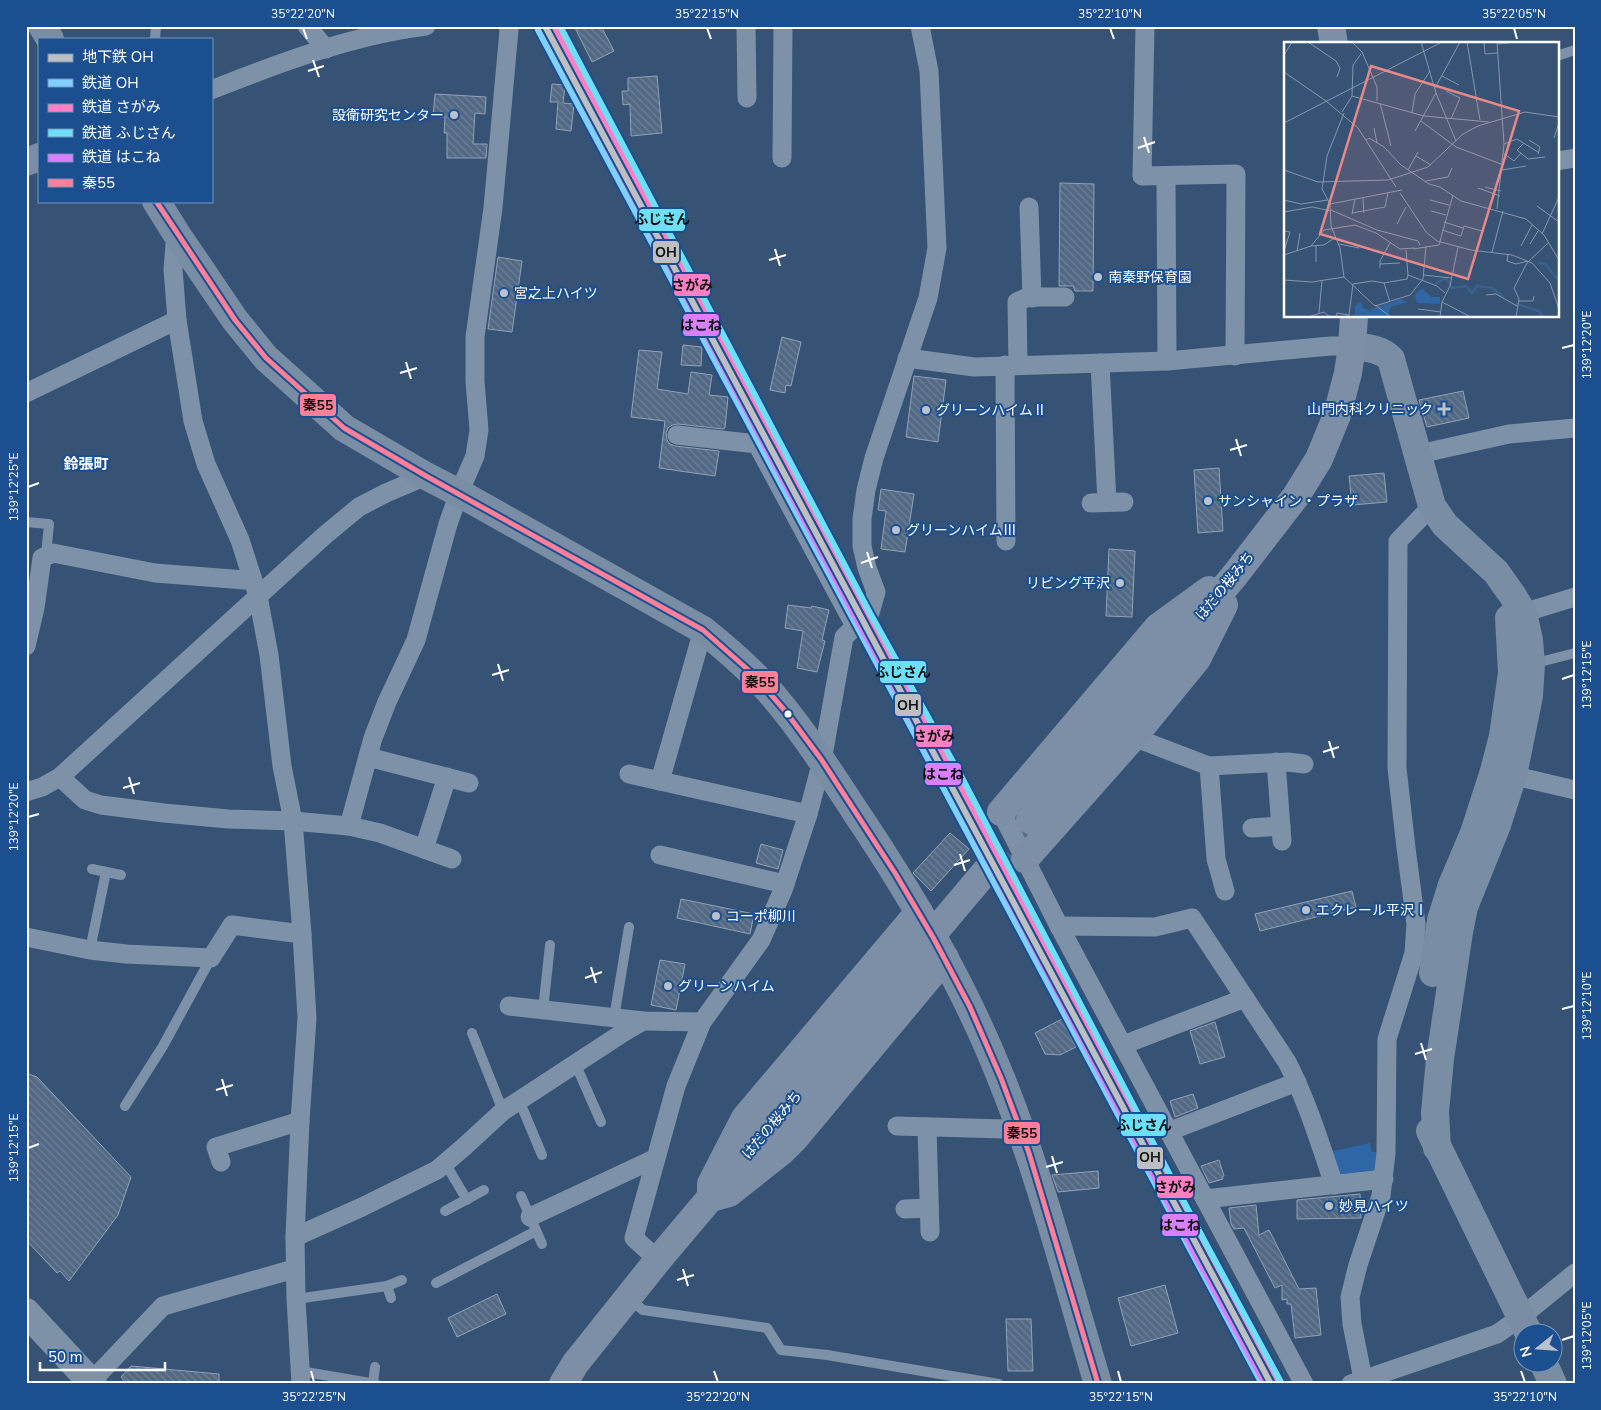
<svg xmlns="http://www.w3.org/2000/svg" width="1601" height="1410" font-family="'Nunito Sans','Noto Sans JP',sans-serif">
	<defs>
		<pattern id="building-back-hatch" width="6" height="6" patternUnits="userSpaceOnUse" patternTransform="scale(1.25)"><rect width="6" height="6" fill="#526984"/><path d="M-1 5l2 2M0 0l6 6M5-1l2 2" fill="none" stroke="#6c8096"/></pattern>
	</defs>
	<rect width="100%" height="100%" fill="#365274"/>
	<polygon fill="#2f66a5" points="1370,1143 1372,1152 1382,1152 1380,1170 1339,1179 1329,1152"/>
	<g fill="url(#building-back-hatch)" stroke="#92a2b6">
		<polygon points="574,26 601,26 614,51 592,62"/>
		<polygon points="657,76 662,133 631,136 630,104 623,105 622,91 628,91 628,78"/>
		<polygon points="552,84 565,85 563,103 574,104 571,131 556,129 558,102 550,102"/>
		<polygon points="435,94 486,97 485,114 475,113 473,144 487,144 486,158 447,158 447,133 444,133 445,117 433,116"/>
		<polygon points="1060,183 1094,184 1093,291 1075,291 1073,286 1059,286"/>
		<polygon points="498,257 522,261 512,332 488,329"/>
		<polygon points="782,337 801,342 791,386 786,385 785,393 770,390"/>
		<polygon points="683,345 702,347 701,366 681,365"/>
		<polygon points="639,350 662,352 657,389 688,394 691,372 712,375 709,395 728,397 725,428 723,429 678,424 672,425 668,428 666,433 667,440 670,444 675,446 719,451 715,476 659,468 665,421 631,417"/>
		<polygon points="914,376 946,380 938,442 906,437"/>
		<polygon points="1463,391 1469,418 1427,427 1419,400"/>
		<polygon points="1219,468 1223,531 1198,533 1194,470"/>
		<polygon points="1384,473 1387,502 1352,505 1349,476"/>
		<polygon points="881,489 914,494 905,552 881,549 886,511 878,510"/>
		<polygon points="1109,549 1135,551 1132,617 1106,616"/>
		<polygon points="788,605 811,608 812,606 829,610 822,640 825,641 817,672 797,668 803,631 785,628"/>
		<polygon points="950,833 969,849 931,891 913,873"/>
		<polygon points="761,844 783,850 778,869 756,863"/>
		<polygon points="1352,891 1356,907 1260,931 1255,914"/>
		<polygon points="681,899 754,914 750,934 677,918"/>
		<polygon points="660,960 685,964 676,1010 651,1005"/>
		<polygon points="1062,1019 1076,1047 1060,1055 1045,1054 1035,1033"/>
		<polygon points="1215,1022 1225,1057 1200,1064 1190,1031"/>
		<polygon points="26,1073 37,1077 131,1177 118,1215 69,1281 60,1271 57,1273 26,1240"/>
		<polygon points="1193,1094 1198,1108 1175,1117 1170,1101"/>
		<polygon points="1219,1160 1224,1176 1222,1177 1223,1179 1209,1183 1201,1166"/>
		<polygon points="1098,1171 1099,1188 1058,1192 1052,1175"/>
		<polygon points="1360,1194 1361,1218 1297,1219 1297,1200"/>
		<polygon points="1256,1205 1259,1235 1269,1230 1299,1289 1316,1288 1321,1335 1295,1338 1291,1304 1287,1304 1287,1299 1282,1300 1282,1285 1275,1288 1244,1228 1234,1229 1231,1224 1229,1208"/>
		<polygon points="1165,1285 1178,1333 1131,1346 1118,1298"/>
		<polygon points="497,1294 506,1314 457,1337 448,1318"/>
		<polygon points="1006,1319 1031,1319 1033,1371 1008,1371"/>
		<polygon points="131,1366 219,1374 219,1384 127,1384 121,1377"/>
	</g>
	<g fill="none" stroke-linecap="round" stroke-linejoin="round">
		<polyline stroke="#546c89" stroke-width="28" stroke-dasharray="28 14" stroke-linecap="butt" points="986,871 1030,820"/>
		<g stroke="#7d92a8" stroke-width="10">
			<polyline points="155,39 156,26"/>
			<polyline points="1557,56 1575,50"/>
			<polyline points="26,522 49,524 46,555"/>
			<polyline points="1532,664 1575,653"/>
			<polyline points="92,869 121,875"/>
			<polyline points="90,950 106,872"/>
			<polyline points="543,1010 550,945"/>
			<polyline points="614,1018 629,927"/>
			<polyline points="472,1033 503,1111"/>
			<polyline points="575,1063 601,1122"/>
			<polyline points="519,1100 542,1155"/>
			<polyline points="125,1106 163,1046 211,958"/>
			<polyline points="445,1163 467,1200"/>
			<polyline points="521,1196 542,1244"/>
			<polyline points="445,1211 484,1190"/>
			<polyline points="436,1283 536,1231"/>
			<polyline points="387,1286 391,1298"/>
			<polyline points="628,1298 643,1310 767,1328 781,1350 827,1355 999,1384"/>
			<polyline points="296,1299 387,1286 402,1280"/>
			<polyline points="300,1371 376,1384"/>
			<polyline points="373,1383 375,1367"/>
		</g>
		<g stroke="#7d92a8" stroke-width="19">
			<polyline points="307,26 326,49"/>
			<polyline points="746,26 747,98"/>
			<polyline points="1145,26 1142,176 1236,174 1235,356"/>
			<path d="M211 90C279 63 353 35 426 26"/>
			<polyline points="782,158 783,26"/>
			<polyline points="1557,161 1575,158"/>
			<polyline points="1166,177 1167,361"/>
			<polyline points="1029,207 1032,298"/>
			<polyline points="176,233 173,269 177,320 193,421 206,464 240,540 258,596 269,655 282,766 293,821 302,934 307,1018 300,1121 295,1237 296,1299 301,1384"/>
			<polyline points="907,358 974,367 1167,361 1331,346 1352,346"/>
			<polyline points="1100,363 1107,502"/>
			<polyline points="1005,365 1006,541"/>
			<polyline points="1018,365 1017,302 1028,297 1065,297"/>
			<polyline points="26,393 177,320"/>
			<polyline points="677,435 757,444 855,626"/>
			<polyline points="1419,454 1509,434 1575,428"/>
			<polyline points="1091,503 1124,502"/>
			<polyline points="1513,616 1575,597"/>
			<polyline points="26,646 35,608 42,558 53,553 155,573 245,580 252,578"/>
			<polyline points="1135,735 1141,740 1209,766 1288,762 1304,764"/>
			<polyline points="368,757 469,783"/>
			<polyline points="1276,762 1282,841"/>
			<polyline points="1209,766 1216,859 1225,891"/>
			<polyline points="1503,773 1575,790"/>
			<polyline points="629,774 808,814"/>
			<polyline points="60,777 85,800 101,805 164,813 228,819 293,821 349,826 380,833 452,859"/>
			<polyline points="660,781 703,630"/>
			<polyline points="26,792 42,787 60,777 324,536 359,507 386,493 426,476"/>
			<polyline points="1001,812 1059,926 1304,1384"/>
			<polyline points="349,826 373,738 387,702 416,640 448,524 459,493 475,456 479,430 475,381 475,337 493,208 509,30 508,26"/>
			<polyline points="1252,828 1281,826"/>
			<polyline points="424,849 447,777"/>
			<polyline points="660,855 785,884"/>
			<path d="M1059 926 1155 927 1192 918 1287 1062C1307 1101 1320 1143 1334 1185"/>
			<polyline points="26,937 90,950 126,954 211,958 232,925 302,934"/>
			<polyline points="509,1006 643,1021 702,1022"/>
			<polyline points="1123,1045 1245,998"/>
			<polyline points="897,1126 1005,1129 1019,1126"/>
			<polyline points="927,1127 930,1232"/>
			<polyline points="1170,1131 1297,1082"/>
			<polyline points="221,1162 216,1147 300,1121"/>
			<polyline points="1205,1199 1384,1179"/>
			<polyline points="905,1209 929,1208"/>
			<polyline points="530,1217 656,1158"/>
			<polyline points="295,1237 362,1207 437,1170 465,1146 503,1111 624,1032 643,1021"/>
			<polyline points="658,1260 634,1238 676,1086 702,1022 761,940 783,890 808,814 822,761 844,637 870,613 876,592 867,568 862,546 862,519 866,490 874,458 928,298 937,248 929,71 920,26"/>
			<polyline points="1363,1379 1352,1324 1350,1297 1358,1265 1381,1196 1386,1153 1387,1039 1414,953 1416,924 1406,848 1397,768 1398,541 1432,506"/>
			<polyline points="89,1384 163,1306 294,1269"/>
			<polyline points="1351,1384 1497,1334 1521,1317 1575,1273"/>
		</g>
		<g stroke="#798da4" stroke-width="28">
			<polyline points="42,26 50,39"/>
			<polyline points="26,162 39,157"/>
			<path d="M156 201 176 233 235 320 266 358 344 428 426 476 459 493 703 630C723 646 743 663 761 682 796 720 825 765 853 808 910 893 963 982 1001 1078 1041 1177 1067 1281 1098 1384"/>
			<path d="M1352 346C1367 348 1380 348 1391 359L1432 506 1445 525 1496 572 1513 596 1523 613 1529 640 1531 664 1529 696 1513 775 1497 825 1464 907 1459 932 1440 1059 1435 1112 1437 1148"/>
			<polyline points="1433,973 1441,920 1452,885 1474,833 1494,771 1503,736 1512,673 1509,618"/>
			<polyline points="1430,1131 1528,1332"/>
			<polyline points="1543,1362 1553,1384"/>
		</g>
		<g stroke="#7d8ea7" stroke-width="28">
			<polyline points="1331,26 1334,44"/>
			<polyline points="1001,812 1158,627 1209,590"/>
			<polyline points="1030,820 1235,575 1296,496 1319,459 1337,415 1348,373 1352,346 1354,316"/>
			<polyline points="1025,859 1135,735 1197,659 1224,605"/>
			<polyline points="919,912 745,1118 711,1184 711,1198 729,1193 782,1151 795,1138 945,958"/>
			<polyline points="563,1384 575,1364 658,1260 986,871"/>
		</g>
		<polyline stroke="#7e92a7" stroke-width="28" points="26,1312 93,1384"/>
		<g stroke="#1b4f8f" stroke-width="9">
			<polyline id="bus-1" points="156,201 235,320 266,358 344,428 426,476 703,630 754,675 786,712 821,759 895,873 934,939 970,1007 1001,1078 1029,1153 1098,1384"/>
		</g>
		<use href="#bus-1" stroke="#ff8098" stroke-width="5"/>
		<g stroke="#1b4f8f" stroke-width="10">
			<polyline id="rail-1" points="538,30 1262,1384"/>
		</g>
		<g stroke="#1b4f8f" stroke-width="10">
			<polyline id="rail-2" points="554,26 1278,1380"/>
		</g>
		<g stroke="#1b4f8f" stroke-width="10">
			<polyline id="rail-3" points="560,26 870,613 961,776 1204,1240 1282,1384"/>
		</g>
		<g stroke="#1b4f8f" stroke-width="10">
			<polyline id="rail-4" points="547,33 857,620 948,783 1191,1247 1265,1384"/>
		</g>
		<use href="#rail-1" stroke="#80d0ff" stroke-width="6"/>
		<use href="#rail-2" stroke="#ff80c5" stroke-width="6"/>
		<use href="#rail-3" stroke="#6ddff8" stroke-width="6"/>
		<use href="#rail-4" stroke="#d880ff" stroke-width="6"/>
		<g stroke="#1b4f8f" stroke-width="10">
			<polyline id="metro-1" points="545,26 1271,1384"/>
		</g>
		<use href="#metro-1" stroke="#bdbfc2" stroke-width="6"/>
	</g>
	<path fill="none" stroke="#fff" stroke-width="2" d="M303 28 307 39M707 28 711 39M1110 28 1114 39M1514 28 1517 39M313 60 319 77M308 71 324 66M1144 137 1149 153M1138 148 1155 142M775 249 780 266M769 260 786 255M1562 348 1574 345M406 362 411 379M400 373 417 368M1236 439 1241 456M1230 450 1247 445M28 487 39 483M867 552 872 568M861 563 878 557M498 664 503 681M492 675 509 670M1562 679 1574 675M1329 741 1334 758M1323 752 1339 747M129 777 134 794M123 788 140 783M28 817 39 814M960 854 965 871M954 865 970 860M591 967 596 983M585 978 602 972M1562 1009 1574 1006M1421 1043 1426 1060M1415 1054 1432 1049M222 1079 227 1096M216 1090 233 1085M28 1148 39 1144M1052 1156 1057 1173M1046 1167 1063 1162M683 1269 688 1286M677 1280 694 1275M1562 1340 1574 1336M311 1371 314 1382M714 1371 718 1382M1118 1371 1121 1382M1521 1371 1525 1382"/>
	<g fill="#b9c2ce" stroke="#1b4f8f" stroke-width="2">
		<circle cx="454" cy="115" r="5"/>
		<circle cx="1098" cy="277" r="5"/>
		<circle cx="504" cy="293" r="5"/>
		<path d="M1441.5 401.5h5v5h5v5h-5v5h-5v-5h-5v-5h5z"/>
		<circle cx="926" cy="410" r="5"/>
		<circle cx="1208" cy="501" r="5"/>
		<circle cx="896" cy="530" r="5"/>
		<circle cx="1120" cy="583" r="5"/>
		<circle cx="1306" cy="910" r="5"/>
		<circle cx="716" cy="916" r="5"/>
		<circle cx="668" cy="986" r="5"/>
		<circle cx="1329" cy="1206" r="5"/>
	</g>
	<circle fill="#fff" stroke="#1b4f8f" stroke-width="2" cx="788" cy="714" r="4.5"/>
	<g text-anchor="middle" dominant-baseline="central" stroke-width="4" stroke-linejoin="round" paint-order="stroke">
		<g font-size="14" fill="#fff" stroke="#1b4f8f" text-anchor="start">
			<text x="444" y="115" text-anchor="end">設衛研究センター</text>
			<text x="1108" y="277">南秦野保育園</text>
			<text x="514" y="293">宮之上ハイツ</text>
			<text x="1433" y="409" text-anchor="end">山門内科クリニック</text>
			<text x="936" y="410">グリーンハイムⅡ</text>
			<text x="1218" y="501">サンシャイン・プラザ</text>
			<text x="906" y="530">グリーンハイムⅢ</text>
			<text x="1110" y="583" text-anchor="end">リビング平沢</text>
			<text x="1316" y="910">エクレール平沢Ⅰ</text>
			<text x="726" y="916">コーポ柳川</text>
			<text x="678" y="986">グリーンハイム</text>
			<text x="1339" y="1206">妙見ハイツ</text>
		</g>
		<g font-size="14" fill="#fff" stroke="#1b4f8f">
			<text transform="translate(1225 586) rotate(-51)">はだの桜みち</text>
			<text transform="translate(772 1125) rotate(-50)">はだの桜みち</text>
		</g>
		<g font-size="15" font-weight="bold" fill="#fff" stroke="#1b4f8f">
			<text x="86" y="464">鈴張町</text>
		</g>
	</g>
	<g transform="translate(1284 42)">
		<rect width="275" height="275" fill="#365274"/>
		<path d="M116 257 124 260 107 265 103 275H71V264L77 260 79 266 88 269Z" fill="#2f66a5"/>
		<path d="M138 246 147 255H156V262L133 261 131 253Z" fill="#2f66a5"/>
		<path fill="none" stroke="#3b618d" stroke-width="2.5" d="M254 221 261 222 275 239M151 242 162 236 168 246 182 244 188 251 193 244 208 246 220 255M232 262 255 269 259 275M70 275 106 261"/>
		<path fill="none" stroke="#8697ac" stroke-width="1" d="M24 0 52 19 56 26 53 35M68 0 78 10 93 45V59M137 0 152 51 172 99M183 0 196 78M200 0 201 12 213 11M213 0 220 102 213 167M213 2 232 0M0 13 8 0M0 30 42 59M158 34 175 43M151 46 176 0M162 49 176 56 167 77M68 54 140 74 205 80M42 59 74 86 112 145M96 61 107 104M58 70 68 54 69 23 77 12M60 71 43 114 38 147 46 162 47 184 56 206 60 235 91 264 126 253 139 237 142 204M128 71 131 52 146 29M137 79 172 105 217 122M0 81 158 0M90 86 93 101M131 89 152 51M270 96 275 81M82 98 85 96 100 105 117 123 145 142 156 145 177 159 242 177 260 193 275 218M245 98 256 105 254 112M240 101 233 108 244 117 261 115M220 102 233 97 254 110M219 111 230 119 237 111M132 114 147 123M0 128 34 140 104 138 144 125 179 92 194 84 241 70 275 75M124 128 134 110M218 128 242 124M142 139 164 135 168 126M201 145 217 149M194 146 216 154M116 151 142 190 153 199 187 208 228 213 248 221 266 241 275 267M79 156 80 171M0 158 17 162 44 158M146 158 165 163M46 162 118 148M253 164 275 180M47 168 93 188 134 199 136 203M147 169 162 173M0 170 28 165 47 169M68 171 101 165 104 151M68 172 71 157M160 180 179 186M113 182 122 165M158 188 177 194 180 184 198 189 199 186M0 189 6 190 0 209M258 192 275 155M55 202 75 206M246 202 254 189M27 204 40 203 52 195M32 204V220M237 204 248 183M174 205 166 244 158 260 187 275M129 207 155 203 169 153M122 208 124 233M13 209 16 191M208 210 219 169M224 212 223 219 232 222 244 219M0 213 27 204 40 188 71 183 92 191 116 207 131 206M96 222 116 221M96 226V219L106 201M124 233 153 244 161 251M139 233 167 236M0 238 28 240 60 235M100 241 106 260M202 253 212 252 233 264M234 259H249L250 254M91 263 107 275M134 267 157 270M35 271 38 238M24 275 40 270 46 275M52 275 53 271 65 273 69 242 88 239 100 241 123 237 124 233M156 275 158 260M232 275 235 257 230 246 243 221 264 201"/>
		<path fill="#e88989" fill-opacity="0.15" stroke="#e88989" stroke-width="2.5" d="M87 24 235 69 184 237 36 192Z"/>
		<rect width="275" height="275" fill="none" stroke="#fff" stroke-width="2.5"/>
	</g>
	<g stroke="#1b4f8f" stroke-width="2">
		<rect x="638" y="208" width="48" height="24" rx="5" fill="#6ddff8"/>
		<rect x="652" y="240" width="28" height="24" rx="5" fill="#bdbfc2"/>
		<rect x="673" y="273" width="38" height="24" rx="5" fill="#ff80c5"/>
		<rect x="682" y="313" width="38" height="24" rx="5" fill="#d880ff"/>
		<rect x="299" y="393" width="38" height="24" rx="5" fill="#ff8098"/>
		<rect x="879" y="660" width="48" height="24" rx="5" fill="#6ddff8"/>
		<rect x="741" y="670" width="38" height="24" rx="5" fill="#ff8098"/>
		<rect x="894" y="693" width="28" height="24" rx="5" fill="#bdbfc2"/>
		<rect x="915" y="724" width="38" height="24" rx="5" fill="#ff80c5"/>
		<rect x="924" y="762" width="38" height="24" rx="5" fill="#d880ff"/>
		<rect x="1120" y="1113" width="47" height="24" rx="5" fill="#6ddff8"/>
		<rect x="1003" y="1121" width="38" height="24" rx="5" fill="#ff8098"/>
		<rect x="1136" y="1146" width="28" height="24" rx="5" fill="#bdbfc2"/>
		<rect x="1156" y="1175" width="38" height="24" rx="5" fill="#ff80c5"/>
		<rect x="1161" y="1213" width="38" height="24" rx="5" fill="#d880ff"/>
	</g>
	<g font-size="14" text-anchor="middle" font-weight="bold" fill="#111">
		<text x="662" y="224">ふじさん</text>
		<text x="666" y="257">OH</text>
		<text x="692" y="290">さがみ</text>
		<text x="701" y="330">はこね</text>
		<text x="318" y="410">秦55</text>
		<text x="903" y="677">ふじさん</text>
		<text x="760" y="687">秦55</text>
		<text x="908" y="710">OH</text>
		<text x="934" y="741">さがみ</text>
		<text x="943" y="779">はこね</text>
		<text x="1144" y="1130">ふじさん</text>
		<text x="1022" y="1138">秦55</text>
		<text x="1150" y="1162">OH</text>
		<text x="1175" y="1192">さがみ</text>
		<text x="1180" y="1230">はこね</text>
	</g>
	<rect width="1601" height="1410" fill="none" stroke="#1b4f8f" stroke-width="55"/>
	<rect x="38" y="38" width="175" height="165" fill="#1b4f8f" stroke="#7695bc"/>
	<rect x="48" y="54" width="25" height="8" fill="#bdbfc2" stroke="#7695bc"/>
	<text x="82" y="62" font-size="15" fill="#ffffff">地下鉄 OH</text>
	<rect x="48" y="79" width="25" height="8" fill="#80d0ff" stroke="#7695bc"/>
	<text x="82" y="88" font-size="15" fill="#ffffff">鉄道 OH</text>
	<rect x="48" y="104" width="25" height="8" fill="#ff80c5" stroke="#7695bc"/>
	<text x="82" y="112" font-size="15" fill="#ffffff">鉄道 さがみ</text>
	<rect x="48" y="129" width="25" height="8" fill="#6ddff8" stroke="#7695bc"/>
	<text x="82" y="138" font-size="15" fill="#ffffff">鉄道 ふじさん</text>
	<rect x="48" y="154" width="25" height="8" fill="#d880ff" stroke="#7695bc"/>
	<text x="82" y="162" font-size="15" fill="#ffffff">鉄道 はこね</text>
	<rect x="48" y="179" width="25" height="8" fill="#ff8098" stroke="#7695bc"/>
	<text x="82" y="188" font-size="15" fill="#ffffff">秦55</text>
	<g transform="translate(1538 1348) rotate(253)"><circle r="24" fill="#1b4f8f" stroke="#7695bc"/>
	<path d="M0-4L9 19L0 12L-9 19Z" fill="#b9c2ce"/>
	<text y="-8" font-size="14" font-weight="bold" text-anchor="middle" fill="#ffffff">N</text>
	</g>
	<path d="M40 1362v8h125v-8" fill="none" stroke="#ffffff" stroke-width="2.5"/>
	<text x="48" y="1362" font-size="15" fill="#ffffff" stroke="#1b4f8f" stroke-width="4" paint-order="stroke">50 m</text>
	<rect x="28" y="28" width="1546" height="1354" fill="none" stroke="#fff" stroke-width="2"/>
	<g font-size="12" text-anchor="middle" fill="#fff">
		<text x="303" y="18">35°22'20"N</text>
		<text x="707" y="18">35°22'15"N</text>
		<text x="1110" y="18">35°22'10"N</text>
		<text x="1514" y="18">35°22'05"N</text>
		<text transform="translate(1587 345) rotate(-90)" y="4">139°12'20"E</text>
		<text transform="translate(14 487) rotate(-90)" y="4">139°12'25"E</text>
		<text transform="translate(1587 675) rotate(-90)" y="4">139°12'15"E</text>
		<text transform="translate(14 817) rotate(-90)" y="4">139°12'20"E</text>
		<text transform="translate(1587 1006) rotate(-90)" y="4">139°12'10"E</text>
		<text transform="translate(14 1148) rotate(-90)" y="4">139°12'15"E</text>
		<text transform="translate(1587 1336) rotate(-90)" y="4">139°12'05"E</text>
		<text x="314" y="1401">35°22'25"N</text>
		<text x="718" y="1401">35°22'20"N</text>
		<text x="1121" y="1401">35°22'15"N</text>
		<text x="1525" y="1401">35°22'10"N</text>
	</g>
</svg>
